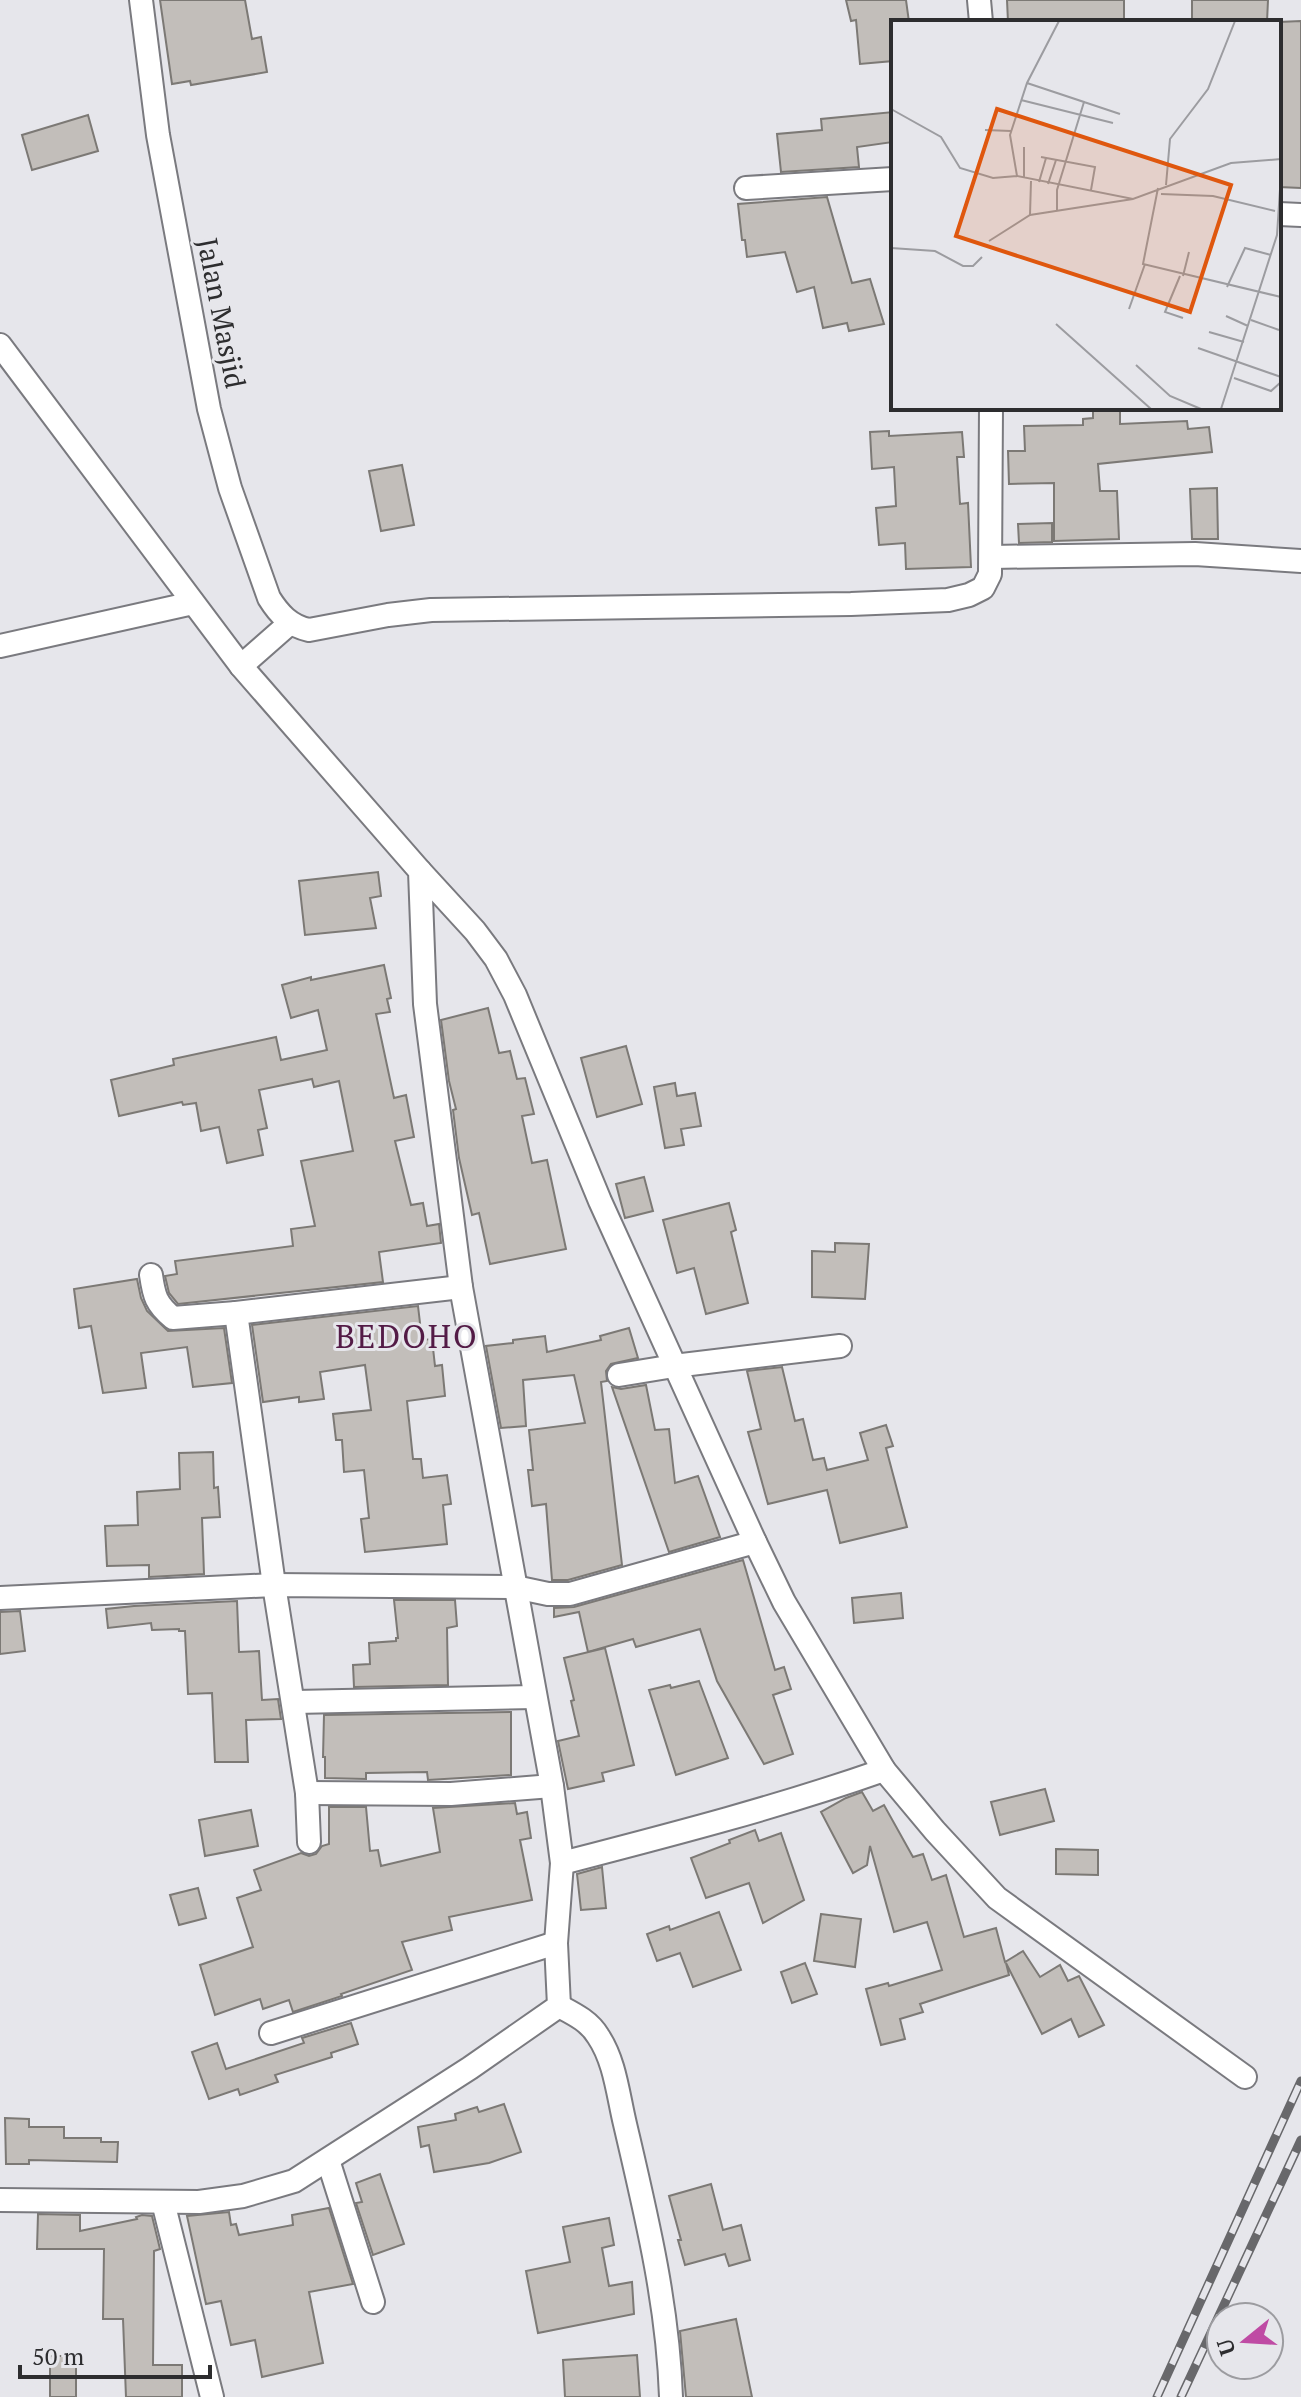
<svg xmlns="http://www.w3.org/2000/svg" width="1301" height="2397" font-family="'PT Serif',serif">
	<rect width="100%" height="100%" fill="#e6e6eb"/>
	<g fill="#c2beba" stroke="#7c7975" stroke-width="2">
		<polygon points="160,0 245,0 252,39 261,37 267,72 191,85 190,81 172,84"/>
		<polygon points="846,0 906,0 909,22 893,22 893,61 860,64 856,20 851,21"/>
		<polygon points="1007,0 1124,0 1124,22 1008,22"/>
		<polygon points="1192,0 1268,0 1267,22 1196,22 1196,19 1192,19"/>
		<polygon points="1301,21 1301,188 1279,187 1279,22"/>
		<polygon points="893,112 893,142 857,147 859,167 781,172 777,134 822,130 821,119"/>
		<polygon points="88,115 98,151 32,170 22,135"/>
		<polygon points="827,197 852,283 870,279 884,324 849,331 847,323 823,328 814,287 797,292 785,252 747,257 745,240 742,240 738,204"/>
		<polygon points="1093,408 1120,408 1120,424 1187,421 1188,429 1209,427 1212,452 1098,464 1100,491 1117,491 1119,539 1054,541 1054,483 1009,484 1008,451 1025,451 1024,426 1083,425 1083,419 1093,418"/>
		<polygon points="889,431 889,436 962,432 964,457 957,457 960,504 968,503 971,567 906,569 905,543 879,545 876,508 896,506 894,467 872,469 870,432"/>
		<polygon points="402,465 414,525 381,531 369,471"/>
		<polygon points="1217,488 1218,539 1192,539 1190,489"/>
		<polygon points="1052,523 1052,542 1019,543 1018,524"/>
		<polygon points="378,872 381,896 370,898 376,928 305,935 299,881"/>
		<polygon points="384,965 391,998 387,999 390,1012 376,1014 394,1098 406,1095 414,1137 395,1141 411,1205 423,1203 427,1226 439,1224 441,1243 379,1252 383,1282 178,1304 169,1293 165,1276 177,1274 175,1261 293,1246 291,1229 315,1226 301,1161 353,1151 339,1081 314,1087 312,1079 259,1090 267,1128 258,1130 263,1155 227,1163 219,1127 201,1131 196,1103 183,1105 182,1102 119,1116 111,1080 174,1065 173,1059 276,1037 281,1060 327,1050 318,1010 291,1018 282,985 311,977 311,980"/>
		<polygon points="488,1008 499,1053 510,1051 517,1079 525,1078 534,1114 522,1116 532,1163 547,1160 566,1249 490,1264 479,1213 472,1215 459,1158 453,1110 456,1109 449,1081 441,1020"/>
		<polygon points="626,1046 642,1104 597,1117 581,1058"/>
		<polygon points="675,1083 677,1096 695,1093 701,1126 681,1129 684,1145 665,1148 654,1087"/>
		<polygon points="644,1177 653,1211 625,1218 616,1184"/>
		<polygon points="729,1203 736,1230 731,1232 748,1303 706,1314 694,1268 677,1273 663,1220"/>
		<polygon points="835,1243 869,1244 865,1299 812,1297 812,1251 835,1252"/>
		<polygon points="137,1279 141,1298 147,1311 168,1331 224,1328 232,1383 193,1387 187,1347 141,1353 146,1388 103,1393 91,1326 79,1328 74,1289"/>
		<polygon points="418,1306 422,1340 432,1339 435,1366 442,1365 445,1396 407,1401 413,1459 421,1459 423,1478 447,1475 451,1504 443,1505 447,1544 365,1552 361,1519 369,1518 364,1470 344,1472 342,1440 336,1440 333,1414 371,1410 365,1365 320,1372 324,1399 299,1402 299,1397 263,1402 252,1325"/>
		<polygon points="629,1328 638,1358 611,1364 606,1371 607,1381 601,1382 622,1565 568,1580 552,1580 546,1504 532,1506 528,1470 533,1470 529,1430 585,1423 574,1375 523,1380 526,1426 501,1428 486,1346 513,1343 513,1340 545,1336 547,1352 601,1340 600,1336"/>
		<polygon points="782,1367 795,1421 803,1419 813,1460 824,1458 827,1470 868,1460 860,1433 886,1425 893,1446 886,1448 907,1527 840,1543 827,1490 768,1504 748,1432 761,1429 747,1371"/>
		<polygon points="646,1385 655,1430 669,1429 675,1483 698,1476 720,1537 669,1552 612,1387 621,1389"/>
		<polygon points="213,1452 214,1488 218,1487 220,1517 202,1518 204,1574 149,1577 149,1565 107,1566 105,1526 138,1525 137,1492 180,1489 179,1453"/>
		<polygon points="743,1560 775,1670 784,1667 791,1689 773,1695 793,1754 764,1764 717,1681 700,1629 636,1647 633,1639 588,1652 579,1612 554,1617 554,1608 574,1607"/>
		<polygon points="901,1593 903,1618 854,1623 852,1598"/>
		<polygon points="394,1600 455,1600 457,1626 447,1628 448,1685 354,1687 353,1665 370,1664 369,1643 396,1641 396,1638 398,1638"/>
		<polygon points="237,1601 239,1652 259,1651 262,1700 278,1699 281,1719 246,1720 248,1762 215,1762 212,1693 188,1694 185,1631 179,1631 179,1629 152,1630 151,1623 108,1628 106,1609 134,1606"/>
		<polygon points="20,1611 25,1651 0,1654 0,1612"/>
		<polygon points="605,1648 634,1765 602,1773 604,1781 568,1789 558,1741 579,1736 571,1701 574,1700 564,1658"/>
		<polygon points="699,1681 728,1758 676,1775 649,1690 670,1685 671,1688"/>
		<polygon points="511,1712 511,1775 428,1780 427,1772 366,1773 366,1779 325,1778 325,1757 323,1757 324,1715"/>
		<polygon points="1045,1789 1054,1821 1000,1835 991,1802"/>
		<polygon points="862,1792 873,1811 884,1805 913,1857 923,1854 932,1880 946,1875 964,1937 996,1928 1005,1962 1023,1951 1040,1977 1060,1965 1068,1981 1079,1976 1104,2025 1079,2037 1071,2019 1042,2034 1006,1963 1009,1975 920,2004 923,2012 900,2019 905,2039 881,2045 866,1989 888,1983 889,1986 942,1970 927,1922 894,1932 870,1846 867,1865 853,1873 821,1812 846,1798"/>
		<polygon points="515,1803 517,1814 527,1812 531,1838 520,1840 532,1900 449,1917 452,1930 402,1942 412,1970 341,1994 342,1996 293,2012 289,2000 263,2009 260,1999 215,2015 200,1965 253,1947 237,1898 261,1890 254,1870 301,1853 309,1856 316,1854 322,1846 329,1844 329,1807 366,1807 370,1851 378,1850 381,1866 440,1852 433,1808"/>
		<polygon points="251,1810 258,1846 205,1856 199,1820"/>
		<polygon points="755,1830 759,1841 781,1833 804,1900 763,1923 749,1883 706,1898 691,1858 730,1843 729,1840"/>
		<polygon points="1056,1849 1098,1850 1098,1875 1056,1874"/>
		<polygon points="602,1867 606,1908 581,1910 577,1874"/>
		<polygon points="198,1888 206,1918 179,1925 170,1895"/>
		<polygon points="719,1912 741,1970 693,1987 680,1953 657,1961 647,1934 669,1926 670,1930"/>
		<polygon points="821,1914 861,1919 855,1967 814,1961"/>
		<polygon points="805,1963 817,1994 792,2003 781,1972"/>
		<polygon points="351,2023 358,2044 331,2053 332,2057 275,2075 278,2082 240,2095 238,2089 209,2099 192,2052 217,2043 226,2069 304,2043 302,2038"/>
		<polygon points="504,2104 521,2152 489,2163 434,2172 429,2145 421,2147 418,2127 456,2120 455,2114 477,2107 479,2112"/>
		<polygon points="5,2118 29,2119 29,2127 64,2127 64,2138 101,2138 101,2142 118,2142 117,2162 29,2160 29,2164 6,2164"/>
		<polygon points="380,2174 404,2244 373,2255 356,2203 362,2202 356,2183"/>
		<polygon points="711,2184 723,2230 741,2225 750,2260 729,2266 725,2254 685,2265 678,2240 681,2240 669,2196"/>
		<polygon points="329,2208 353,2284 309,2292 323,2363 262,2377 255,2340 231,2345 221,2301 206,2304 187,2216 229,2212 231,2225 236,2224 239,2235 293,2225 292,2215"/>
		<polygon points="38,2214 80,2215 80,2231 137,2219 136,2217 142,2215 152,2216 160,2249 154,2251 153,2365 182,2365 182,2397 126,2397 123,2319 103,2319 104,2249 37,2249"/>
		<polygon points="609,2218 614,2245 602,2248 609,2286 632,2282 634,2314 538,2333 526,2271 570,2262 563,2227"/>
		<polygon points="736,2319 752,2397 686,2397 680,2331"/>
		<polygon points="637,2355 640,2397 565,2397 563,2360"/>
		<rect x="50" y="2356" width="26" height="41"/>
	</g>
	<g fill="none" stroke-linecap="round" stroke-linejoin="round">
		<g stroke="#7a7a7f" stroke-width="26">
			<g id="minor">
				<path d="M141 0 158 135 209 409 230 488 269 598C279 614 290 626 309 630L388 615 431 610 851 604 948 600 969 595 983 588 990 574 991 408"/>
				<polyline points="979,0 981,22"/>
				<polyline points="746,188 893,179"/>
				<polyline points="1279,214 1301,215"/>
				<polyline points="0,345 241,666 420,871 425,1004 461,1287 552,1786 562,1863 556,1943 559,2006 470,2068 294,2181 243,2196 199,2202 0,2200"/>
				<polyline points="992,557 1195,554 1301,561"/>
				<polyline points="0,646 193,603"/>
				<polyline points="241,666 290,623"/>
				<polyline points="420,871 475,931 496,959 515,995 600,1201 755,1542 784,1602 884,1770 935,1831 997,1898 1245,2077"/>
				<path d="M151 1275C154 1296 156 1304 173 1318L236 1313"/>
				<polyline points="619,1375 674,1366 840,1346"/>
				<polyline points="0,1598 274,1585 515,1587 548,1594 570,1594 755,1542"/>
				<polyline points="295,1702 534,1697"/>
				<polyline points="307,1793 451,1794 552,1786"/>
				<polyline points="309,1842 307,1793 274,1585 236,1313 461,1287"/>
				<path d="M562 1863C670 1835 779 1807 884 1770"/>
				<path d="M559 2006C574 2014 589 2021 598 2036 615 2061 618 2095 625 2124 646 2214 668 2304 671 2397"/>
				<polyline points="271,2033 556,1943"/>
				<polyline points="328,2160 373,2302"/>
				<polyline points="163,2202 212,2397"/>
			</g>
		</g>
		<use href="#minor" stroke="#fff" stroke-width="22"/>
		<g stroke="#68686b" stroke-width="9">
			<g id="rail">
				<polyline points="1157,2397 1301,2081"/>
				<polyline points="1181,2397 1301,2140"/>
			</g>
		</g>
		<use href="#rail" stroke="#e6e6eb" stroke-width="6" stroke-dasharray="18" stroke-linecap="butt"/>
	</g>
	<g text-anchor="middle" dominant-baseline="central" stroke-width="6" stroke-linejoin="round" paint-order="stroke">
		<g font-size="28" fill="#2d2d2f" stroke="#e6e6eb">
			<text transform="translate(222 313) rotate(79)">Jalan Masjid</text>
		</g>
		<g font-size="32" letter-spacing="2" fill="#531b46" stroke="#e6e6eb">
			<text x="407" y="1336">BEDOHO</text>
		</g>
	</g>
	<g transform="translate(891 20)">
		<rect width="390" height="390" fill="#e6e6eb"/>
		<path fill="none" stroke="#9c9ca0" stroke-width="2" d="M168 1 136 63 119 115 126 156 242 179 340 143 390 139M136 63 193 82 166 170V190M130 80 222 103M193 82 229 94M0 89 50 117 69 148 102 158 126 156M94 110 120 111M150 137 204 147 200 170M133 157V127M148 162 155 138M157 164 165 140M275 165 279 119 317 69 344 1M267 168 252 244 390 277M270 174 322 176 384 191M139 195 140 161M98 221 139 195 242 179M0 228 44 231 72 246H82L91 237M289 256 274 292 292 298M292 256 298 232M336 267 354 228 380 235M238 289 254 244M335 296 357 306M360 300 388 310M165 304 260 389M318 312 353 322M307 328 390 357M245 345 279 376 310 389M343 358 380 371 390 362M330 389 386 215 390 154"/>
		<path fill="#df570e" fill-opacity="0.15" stroke="#df570e" stroke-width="4" d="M106 89 340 165 299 292 65 216Z"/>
		<rect width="390" height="390" fill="none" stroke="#2d2d2f" stroke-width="4"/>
	</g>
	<g transform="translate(1245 2341) rotate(252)"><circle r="38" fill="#e6e6eb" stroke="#9c9ca0" stroke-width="2"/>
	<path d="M0-6L14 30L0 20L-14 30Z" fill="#bf4ba4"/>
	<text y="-12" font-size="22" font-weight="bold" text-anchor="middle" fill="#2d2d2f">U</text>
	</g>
	<path d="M20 2365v12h190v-12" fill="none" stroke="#2d2d2f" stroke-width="4"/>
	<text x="32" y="2365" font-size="24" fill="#2d2d2f" stroke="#e6e6eb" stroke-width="6" paint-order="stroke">50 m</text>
</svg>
